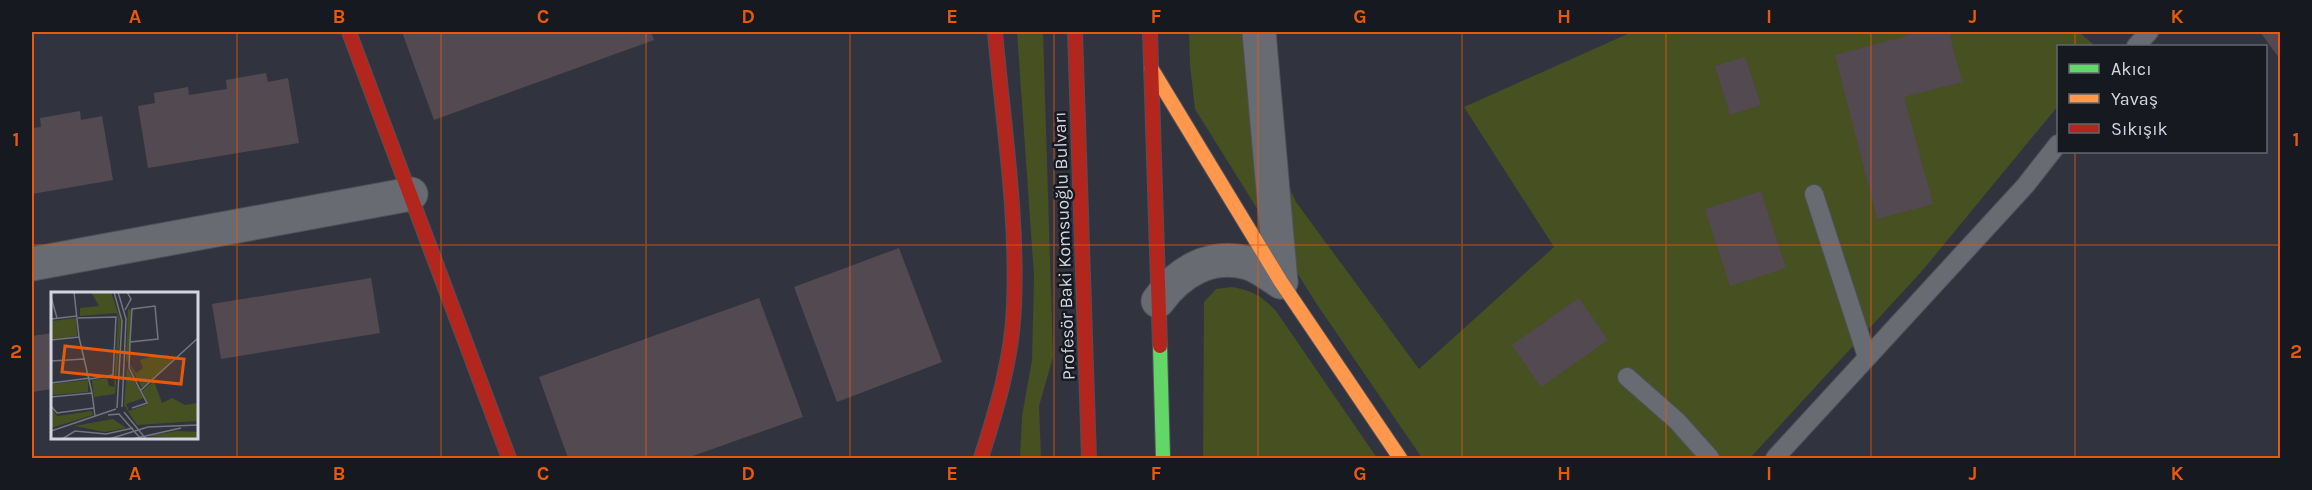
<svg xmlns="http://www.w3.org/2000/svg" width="2312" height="490" font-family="Karla,sans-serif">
	<rect width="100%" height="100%" fill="#31343e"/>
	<g fill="#465021">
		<polygon points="1017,32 1043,32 1053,357 1039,406 1041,458 1020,458 1022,416 1032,360 1034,276"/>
		<polygon points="1189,32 1249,32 1253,110 1296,202 1419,369 1554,247 1464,107 1632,32 2079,32 2095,46 2058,46 2058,106 1922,271 1750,458 1422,458 1316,303 1195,109 1190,65"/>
		<path d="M1232 287C1252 290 1263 297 1276 311L1377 458H1203L1204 302 1216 289Z"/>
	</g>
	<g fill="#534951">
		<polygon points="402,32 651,32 654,40 434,120"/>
		<polygon points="1921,32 1949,32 1962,82 1904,97 1933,204 1877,219 1835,55"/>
		<polygon points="2260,32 2280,32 2280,59"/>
		<polygon points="1745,57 1761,105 1730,115 1715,66"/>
		<polygon points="266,73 268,82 288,78 299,143 148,168 138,106 155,103 154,93 188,87 189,95 227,89 226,80"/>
		<polygon points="80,111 81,120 102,116 113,180 32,194 32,128 41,127 40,118"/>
		<polygon points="1761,191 1786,268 1730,286 1705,209"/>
		<polygon points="899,248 942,362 837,402 794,287"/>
		<polygon points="371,278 380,333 221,359 212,304"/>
		<polygon points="759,298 803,417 687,458 568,458 539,377"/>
		<polygon points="1579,298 1608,340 1541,387 1512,345"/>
		<polygon points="52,333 52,389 32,392 32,336"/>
	</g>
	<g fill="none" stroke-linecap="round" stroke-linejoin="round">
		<g stroke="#4f515a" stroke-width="20">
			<g id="lane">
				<polyline points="2136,46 2149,32"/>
				<polyline points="1814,194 1867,357"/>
				<polyline points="1627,377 1677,421 1710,458"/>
				<polyline points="1775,458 2025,186 2058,144"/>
			</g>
		</g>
		<g stroke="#4f515a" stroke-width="35">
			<g id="street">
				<polyline points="1259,32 1281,282"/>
				<polyline points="32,264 411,194"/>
				<path d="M1158 301C1179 272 1210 253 1248 263 1259 266 1271 276 1281 282"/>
			</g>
		</g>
		<g stroke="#4f515a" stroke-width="16">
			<polyline id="fast" points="1160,346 1163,458"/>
		</g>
		<g stroke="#4f515a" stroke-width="16">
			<polyline id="slow" points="1151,68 1281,282 1400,458"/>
		</g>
		<g stroke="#4f515a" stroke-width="16">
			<g id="jam">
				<polyline points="349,32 509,458"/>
				<polyline points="1075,32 1089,458"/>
				<polyline points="1150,32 1160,346"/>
				<path d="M981 458C997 408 1012 359 1014 306 1018 215 1003 122 995 32"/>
			</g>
		</g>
		<use href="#lane" stroke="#696b73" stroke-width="18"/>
		<use href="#street" stroke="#696b73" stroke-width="33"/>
		<use href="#fast" stroke="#63d668" stroke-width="14"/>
		<use href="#slow" stroke="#ff974d" stroke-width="14"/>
		<use href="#jam" stroke="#b3261e" stroke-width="14"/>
	</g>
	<path fill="none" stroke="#e8590c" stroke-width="1.5" stroke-opacity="0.55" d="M237 32V458M441 32V458M646 32V458M850 32V458M1054 32V458M1258 32V458M1462 32V458M1666 32V458M1871 32V458M2075 32V46M2075 152V458M32 245H2280"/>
	<g text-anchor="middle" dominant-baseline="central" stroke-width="5" stroke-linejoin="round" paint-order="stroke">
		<g font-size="18" fill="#d3d6e2" stroke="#171921">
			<text transform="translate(1064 246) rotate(-92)">Profesör Baki Komsuoğlu Bulvarı</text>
		</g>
	</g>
	<g transform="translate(51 292)">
		<rect width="147" height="147" fill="#31343e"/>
		<path d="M40 0H60L70 30 64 102 43 105 41 88 56 86 58 94 63 95 67 29 66 21 29 24V16L48 14ZM77 17 80 18 79 72 85 81 92 76 89 68 105 63H117L122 69 91 96 75 67ZM25 26 26 44 0 47V29ZM76 76 93 106 75 112 78 119 97 112 91 99 103 89 111 111 121 106 134 113 147 111V129L86 133 73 113ZM37 88V100L0 103V92ZM0 116 6 124 41 119 42 123 0 136ZM62 127 75 136 54 140 23 134ZM126 139 147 140V147L95 144Z" fill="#465021"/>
		<path fill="none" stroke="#727580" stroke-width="1.5" d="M23 0 28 45M63 0 71 29 66 116M67 0 75 27 71 115M0 5 6 26M74 18 80 7 76 0M27 26 65 25 62 83 39 87M0 27 26 24M0 48 28 45 41 101M0 69 34 67M78 76 79 51V50L81 17 104 14 107 47 79 50M78 76 96 111 81 116M0 91 39 86M90 98 147 46M0 105 41 101 44 124M0 114 6 121 43 116M73 120 95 147M57 123 68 122 90 147M0 139 65 117M11 147 24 139 55 142 82 136M58 147 97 135 147 133M81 147 130 136"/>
		<path fill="#e8590c" fill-opacity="0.15" stroke="#e8590c" stroke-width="3" d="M14 54 133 67 130 92 11 80Z"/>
		<rect width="147" height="147" fill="none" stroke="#d3d6e2" stroke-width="3"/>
	</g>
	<rect width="2312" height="490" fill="none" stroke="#171921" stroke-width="66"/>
	<rect x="2057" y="45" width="210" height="108" fill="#171921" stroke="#62656e" stroke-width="1.5"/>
	<rect x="2069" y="64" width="30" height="9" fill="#63d668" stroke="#62656e" stroke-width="1.5"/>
	<text x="2111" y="75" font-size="18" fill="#d3d6e2">Akıcı</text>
	<rect x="2069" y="94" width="30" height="9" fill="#ff974d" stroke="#62656e" stroke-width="1.5"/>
	<text x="2111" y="105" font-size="18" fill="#d3d6e2">Yavaş</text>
	<rect x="2069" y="124" width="30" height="9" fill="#b3261e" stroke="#62656e" stroke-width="1.5"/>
	<text x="2111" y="135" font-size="18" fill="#d3d6e2">Sıkışık</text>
	<rect x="33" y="33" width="2246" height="424" fill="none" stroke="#e8590c" stroke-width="2"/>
	<g font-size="20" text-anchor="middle" font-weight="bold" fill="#e8590c">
		<text x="135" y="23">A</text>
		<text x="339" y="23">B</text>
		<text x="543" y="23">C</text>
		<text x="748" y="23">D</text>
		<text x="952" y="23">E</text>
		<text x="1156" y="23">F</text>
		<text x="1360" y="23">G</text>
		<text x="1564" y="23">H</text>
		<text x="1769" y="23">I</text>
		<text x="1973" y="23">J</text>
		<text x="2177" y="23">K</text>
		<text x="16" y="146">1</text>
		<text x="2296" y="146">1</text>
		<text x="16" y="358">2</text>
		<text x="2296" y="358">2</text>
		<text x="135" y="480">A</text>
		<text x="339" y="480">B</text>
		<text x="543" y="480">C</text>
		<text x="748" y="480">D</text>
		<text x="952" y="480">E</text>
		<text x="1156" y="480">F</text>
		<text x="1360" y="480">G</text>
		<text x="1564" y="480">H</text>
		<text x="1769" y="480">I</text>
		<text x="1973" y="480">J</text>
		<text x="2177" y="480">K</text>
	</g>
</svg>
